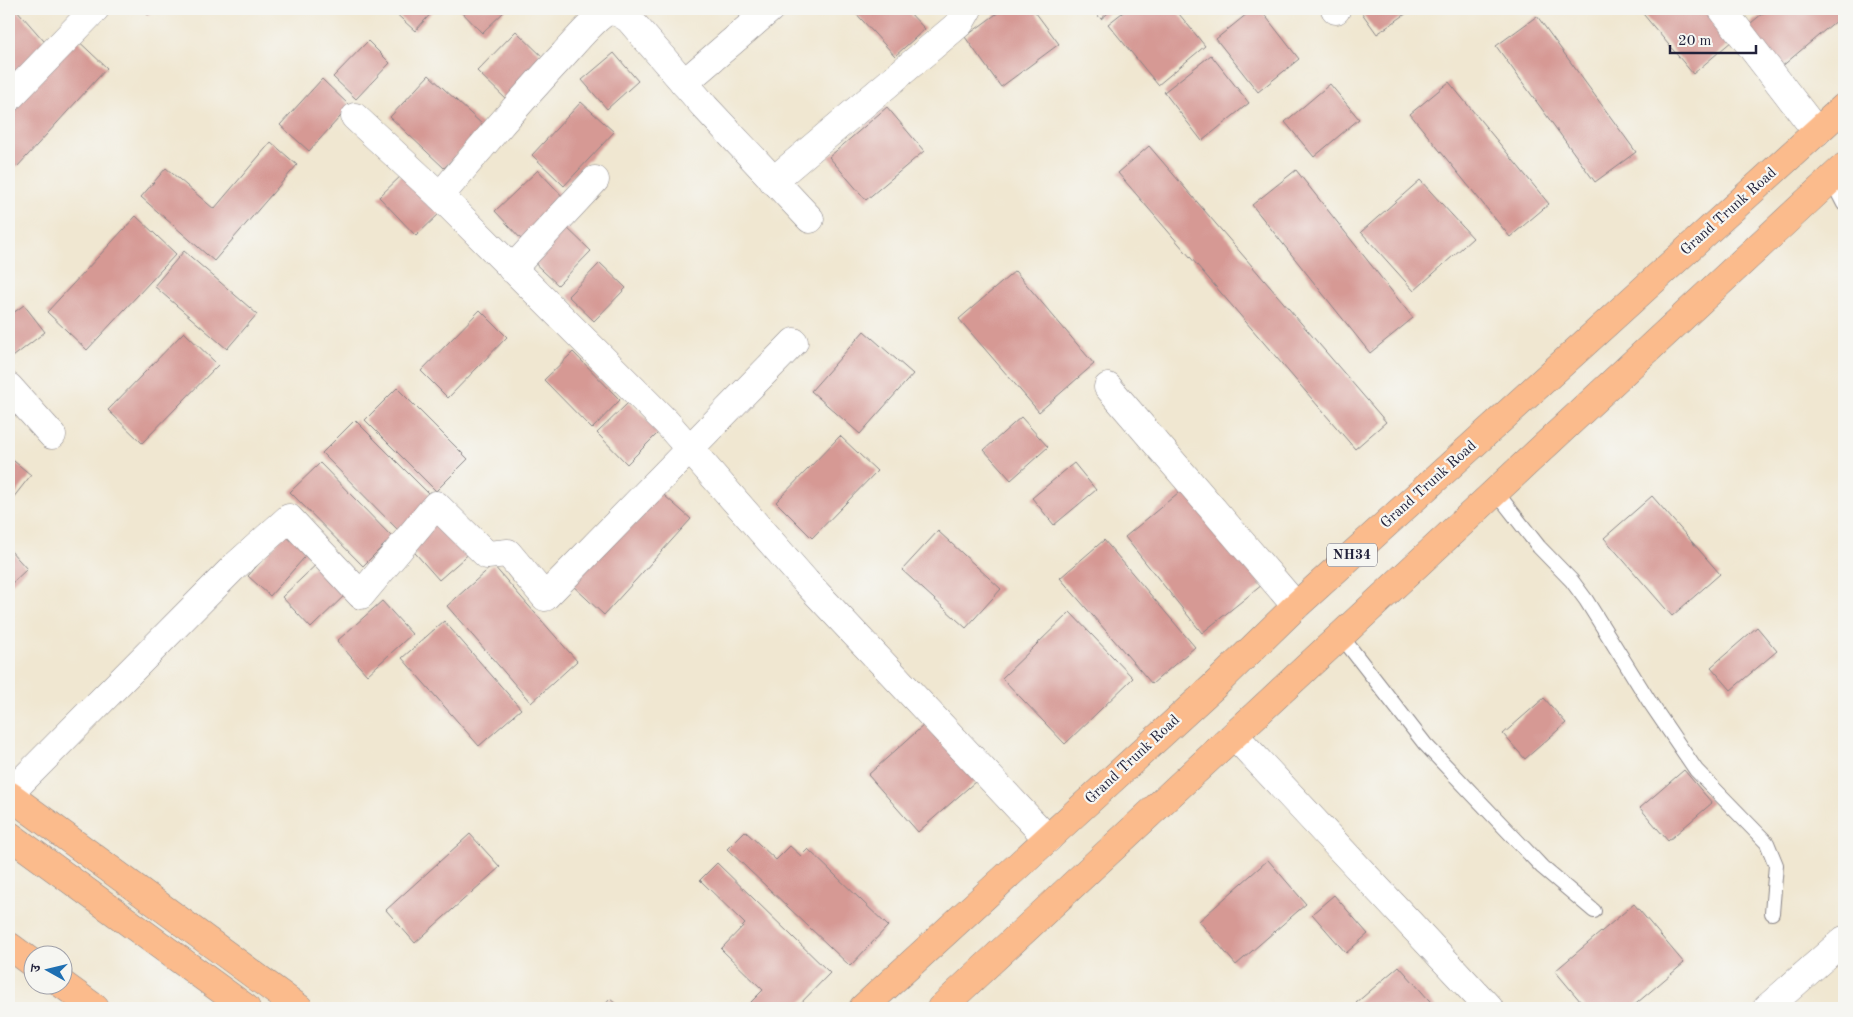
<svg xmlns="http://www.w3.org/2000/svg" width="1853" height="1017" font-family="'Old Standard TT','Noto Serif Devanagari',serif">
	<rect width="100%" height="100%" fill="#f6f6f2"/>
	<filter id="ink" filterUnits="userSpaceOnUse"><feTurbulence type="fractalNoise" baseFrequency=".02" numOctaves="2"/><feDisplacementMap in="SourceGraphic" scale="10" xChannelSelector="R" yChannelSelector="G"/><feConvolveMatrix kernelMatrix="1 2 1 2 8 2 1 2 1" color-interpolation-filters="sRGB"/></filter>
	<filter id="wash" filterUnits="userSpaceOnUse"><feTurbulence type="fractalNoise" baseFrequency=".0096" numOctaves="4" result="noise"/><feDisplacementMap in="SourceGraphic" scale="20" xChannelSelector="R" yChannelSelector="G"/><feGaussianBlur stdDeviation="1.12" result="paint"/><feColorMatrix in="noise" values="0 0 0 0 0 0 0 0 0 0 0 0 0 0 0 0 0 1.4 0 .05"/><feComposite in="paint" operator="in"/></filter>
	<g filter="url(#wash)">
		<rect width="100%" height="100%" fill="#f0e7d1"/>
		<g id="blocks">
			<g fill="#d69994">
				<polygon points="9,9 16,9 51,49 20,77 9,64"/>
				<polygon points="142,9 154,9 148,15"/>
				<polygon points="391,9 435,9 415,31"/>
				<polygon points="459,9 507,9 482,33"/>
				<polygon points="852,9 906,9 925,29 895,56"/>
				<polygon points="1003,9 1033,9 1059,44 1001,87 965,37"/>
				<polygon points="1092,9 1113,9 1101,19"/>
				<polygon points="1127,9 1175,9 1205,46 1158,85 1108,24"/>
				<polygon points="1253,9 1260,9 1299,59 1258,92 1216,39"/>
				<polygon points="1359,9 1413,9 1377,34"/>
				<polygon points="1639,9 1717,9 1739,35 1693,74"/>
				<polygon points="1768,9 1844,9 1844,14 1780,68 1746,27"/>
				<polygon points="1537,16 1636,152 1595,182 1496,46"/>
				<polygon points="516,31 547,61 508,101 477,71"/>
				<polygon points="72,35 107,68 17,167 9,159 9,106"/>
				<polygon points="368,41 390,63 356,99 333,77"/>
				<polygon points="614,53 638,81 607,109 582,80"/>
				<polygon points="1211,55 1249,103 1202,141 1164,92"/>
				<polygon points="429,75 484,126 444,168 390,117"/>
				<polygon points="322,79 350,106 309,151 280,125"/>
				<polygon points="1449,82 1549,204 1510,237 1410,114"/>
				<polygon points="1330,84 1359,119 1314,157 1285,122"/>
				<polygon points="581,102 614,132 564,186 532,155"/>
				<polygon points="887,107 924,151 866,200 829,157"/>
				<polygon points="271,142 297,165 214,261 141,197 166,168 214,209"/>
				<polygon points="1149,146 1386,422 1355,449 1118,173"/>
				<polygon points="538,170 565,199 522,240 495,211"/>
				<polygon points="1296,170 1413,318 1370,353 1252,205"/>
				<polygon points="404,173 441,212 416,236 379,197"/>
				<polygon points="1420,180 1473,238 1414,291 1361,232"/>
				<polygon points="136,216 176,254 87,350 47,312"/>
				<polygon points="561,222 591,251 558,285 528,257"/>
				<polygon points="184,251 257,314 227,349 154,286"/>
				<polygon points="600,263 626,288 594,321 568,296"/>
				<polygon points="1015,271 1094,364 1039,412 959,319"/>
				<polygon points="24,305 45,332 9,360 9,316"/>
				<polygon points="480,310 507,337 448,398 421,371"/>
				<polygon points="864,331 913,374 860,434 811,391"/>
				<polygon points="184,332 218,365 142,443 108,410"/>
				<polygon points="573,352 620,400 592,429 544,380"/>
				<polygon points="397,388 468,459 436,491 365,420"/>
				<polygon points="629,402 659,432 627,464 597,433"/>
				<polygon points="1021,417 1048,447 1011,480 984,450"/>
				<polygon points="355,420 435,500 402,534 322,453"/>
				<polygon points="840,436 877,471 812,538 776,502"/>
				<polygon points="9,457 31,475 9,503"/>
				<polygon points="320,463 392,537 363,566 290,492"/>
				<polygon points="1074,463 1096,490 1054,525 1032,498"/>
				<polygon points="656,488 691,519 604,615 570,583"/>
				<polygon points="1184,488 1262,585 1202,633 1125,537"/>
				<polygon points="1652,496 1720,574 1672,616 1604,538"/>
				<polygon points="441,515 472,551 439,580 408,545"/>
				<polygon points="289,529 312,549 270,596 248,576"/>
				<polygon points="938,531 1001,589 966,628 902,570"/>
				<polygon points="1104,540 1195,647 1152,684 1060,578"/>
				<polygon points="10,550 27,569 9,586 9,552"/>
				<polygon points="322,559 351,589 311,628 282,597"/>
				<polygon points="493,565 577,661 531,703 447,606"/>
				<polygon points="382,601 412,634 367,675 337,641"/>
				<polygon points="1070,612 1133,678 1065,744 1002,678"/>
				<polygon points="444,621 521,709 479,746 402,658"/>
				<polygon points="1757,627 1777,651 1731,690 1711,667"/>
				<polygon points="1544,698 1566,723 1525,759 1503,734"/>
				<polygon points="925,724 976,781 918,832 868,775"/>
				<polygon points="1684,770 1712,803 1668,841 1640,808"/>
				<polygon points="745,831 776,860 790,846 801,856 808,849 888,926 850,966 727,849"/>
				<polygon points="470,834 500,867 415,943 386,910"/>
				<polygon points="1268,860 1306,904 1236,965 1199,921"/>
				<polygon points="717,863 830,973 796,1008 745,1008 763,990 721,949 745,924 700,880"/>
				<polygon points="1334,895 1368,934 1346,953 1312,914"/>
				<polygon points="1634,904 1684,963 1631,1008 1586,1008 1555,971"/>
				<polygon points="1399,966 1436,1008 1361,1008 1356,1003"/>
				<polygon points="610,999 621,1008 602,1008"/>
			</g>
		</g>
	</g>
	<g filter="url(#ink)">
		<use href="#blocks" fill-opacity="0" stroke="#898486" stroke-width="1"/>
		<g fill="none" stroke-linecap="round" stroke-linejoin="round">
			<g stroke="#898486" stroke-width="16">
				<g id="service">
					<polyline points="1831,179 1844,204"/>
					<polyline points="1496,492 1539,547 1572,581 1586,600 1649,701 1696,770 1767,843 1776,865 1772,913"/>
					<polyline points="1341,636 1425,744 1542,867 1594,911"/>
				</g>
			</g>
			<g stroke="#898486" stroke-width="29">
				<g id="minor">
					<polyline points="1335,9 1336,10"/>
					<polyline points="1722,9 1817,132"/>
					<polyline points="684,83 770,9"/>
					<polyline points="9,98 95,9"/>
					<polyline points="355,117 440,196 667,423 806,582 1048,839"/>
					<polyline points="773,181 960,23 968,9"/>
					<path d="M440 196C480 148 521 100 564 54 573 44 593 20 605 13 614 9 622 14 629 19L705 107 810 219"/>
					<polyline points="512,269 595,180"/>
					<polyline points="9,387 52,435"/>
					<polyline points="1108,387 1296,606"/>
					<polyline points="1234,735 1489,1008"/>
					<polyline points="9,794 233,568 289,518 361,595 436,505 487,555 508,553 545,597 794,342"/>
					<polyline points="1767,1008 1844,940"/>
				</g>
			</g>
			<g stroke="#898486" stroke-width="29">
				<g id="trunk">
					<polyline points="9,795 299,1008"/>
					<polyline points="9,835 246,1008"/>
					<polyline points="9,946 32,963"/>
					<polyline points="62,984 95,1008"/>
					<polyline points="863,1008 1213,687 1296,606 1844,107"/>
					<polyline points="941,1008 1844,167"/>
				</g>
			</g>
			<use href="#service" stroke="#fff" stroke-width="14"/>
			<use href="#minor" stroke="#fff" stroke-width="28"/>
			<use href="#trunk" stroke="#fbbb8c" stroke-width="28"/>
		</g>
	</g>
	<g text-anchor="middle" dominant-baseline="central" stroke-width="4.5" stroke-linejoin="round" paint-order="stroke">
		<rect fill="#f6f6f2" stroke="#626272" stroke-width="1" x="1327" y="543.5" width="50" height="23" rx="4"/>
		<g font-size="14" font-weight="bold" fill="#22223b">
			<text x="1352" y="555">NH34</text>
		</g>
		<g font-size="15" fill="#22223b" stroke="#f6f6f2">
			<text transform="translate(1729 212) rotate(-42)">Grand Trunk Road</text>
			<text transform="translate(1429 485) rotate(-42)">Grand Trunk Road</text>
			<text transform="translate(1133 760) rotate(-43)">Grand Trunk Road</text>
		</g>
	</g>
	<rect width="1853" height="1017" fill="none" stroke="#f6f6f2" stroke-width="30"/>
	<g transform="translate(48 970) rotate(278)"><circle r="24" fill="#f6f6f2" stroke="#a1a1a9"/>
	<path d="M0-4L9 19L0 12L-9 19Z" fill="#1f6fb2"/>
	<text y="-8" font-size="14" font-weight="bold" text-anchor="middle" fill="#22223b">उ</text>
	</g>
	<path d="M1670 45v8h86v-8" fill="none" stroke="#22223b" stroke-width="2.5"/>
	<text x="1678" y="45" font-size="15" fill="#22223b" stroke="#f6f6f2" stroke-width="4" paint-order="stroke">20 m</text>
</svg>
